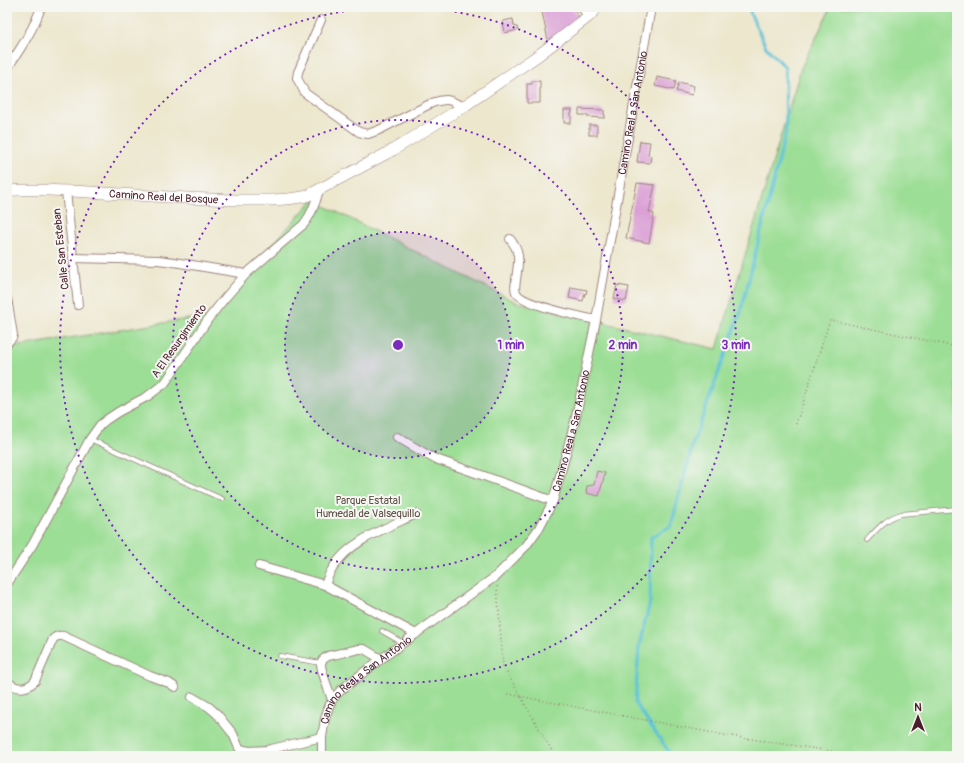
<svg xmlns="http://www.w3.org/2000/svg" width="964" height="763" font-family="Pangolin,sans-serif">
	<rect width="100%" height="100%" fill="#f6f6f2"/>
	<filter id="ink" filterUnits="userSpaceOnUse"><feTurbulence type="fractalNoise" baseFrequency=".025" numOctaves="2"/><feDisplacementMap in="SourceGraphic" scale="8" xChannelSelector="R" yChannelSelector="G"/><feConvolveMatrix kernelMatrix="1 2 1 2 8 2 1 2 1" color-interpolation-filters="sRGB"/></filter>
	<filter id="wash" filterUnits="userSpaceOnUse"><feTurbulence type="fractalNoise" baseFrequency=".012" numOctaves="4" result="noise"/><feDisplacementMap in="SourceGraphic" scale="16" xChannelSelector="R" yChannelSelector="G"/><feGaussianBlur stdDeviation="0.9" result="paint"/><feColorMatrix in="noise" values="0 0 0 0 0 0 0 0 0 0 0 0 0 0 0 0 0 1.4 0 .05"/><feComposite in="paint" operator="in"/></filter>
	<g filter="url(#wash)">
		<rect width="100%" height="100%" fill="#ede7ce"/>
		<polygon fill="#9cde95" stroke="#737e60" points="831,7 957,7 957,756 7,756 7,348 207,316 313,200 516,302 717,349 801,68"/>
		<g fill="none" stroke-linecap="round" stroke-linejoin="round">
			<polyline stroke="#5bc2d8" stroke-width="3" points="672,756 635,703 639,646 650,602 651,537 671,526 693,443 741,311 786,131 785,67 766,47 751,15 749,7"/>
		</g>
		<g id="blocks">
			<g fill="#dba0d6">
				<polygon points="542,7 572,7 582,21 549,45 542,12 543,11"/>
				<polygon points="513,19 514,26 517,27 518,30 505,33 503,21"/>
				<polygon points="657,77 676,81 674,90 655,86"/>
				<polygon points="532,81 540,81 540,103 527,103 527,84 532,84"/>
				<polygon points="679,82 694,86 692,95 676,91"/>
				<polygon points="579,109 604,110 604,115 605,115 605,118 587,117 587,115 579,115"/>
				<polygon points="564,110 572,110 572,113 571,113 571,123 564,123"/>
				<rect x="589" y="125" width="8" height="10"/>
				<polygon points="640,141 650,142 648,155 651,156 650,163 637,162"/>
				<polygon points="637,183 655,185 649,212 654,214 649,243 626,238"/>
				<polygon points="617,285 629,287 626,301 614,299"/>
				<polygon points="571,287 587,290 586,294 585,293 583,301 569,298"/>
				<polygon points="597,471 605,473 599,496 586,493 587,486 594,485"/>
			</g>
		</g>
	</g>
	<g filter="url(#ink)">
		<use href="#blocks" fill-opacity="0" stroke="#9c837c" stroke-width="1"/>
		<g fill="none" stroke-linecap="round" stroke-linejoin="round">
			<g stroke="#9c837c" stroke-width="5.5">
				<g id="service">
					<polyline points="90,439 222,499"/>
					<path d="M867 540C878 528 885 519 901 514L957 509"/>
					<polyline points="382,631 403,643"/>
					<polyline points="280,656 321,663"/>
				</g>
			</g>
			<g stroke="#9c837c" stroke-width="10">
				<g id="minor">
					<polyline points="582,7 588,17"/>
					<path d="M321 20 298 72 297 78 305 93 359 132 368 134 379 130 432 103C447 98 449 99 463 107"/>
					<path d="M7 69C20 49 34 29 41 7"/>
					<polyline points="66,191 78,305"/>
					<path d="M510 239C522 254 518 262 516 280 516 283 514 288 516 292 520 304 582 317 596 320"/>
					<polyline points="73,258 158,260 174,262 246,274"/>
					<polyline points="7,298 13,335 12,338 7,343"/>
					<polyline points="397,437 433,458 473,472 553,501"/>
					<polyline points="259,566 325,585 416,634"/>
					<path d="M7 584 33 544 90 439 100 425 106 420 118 412 148 396 165 383 209 318 225 298 246 274 304 224C312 214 316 202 319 190"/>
					<path d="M325 585C327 579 329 573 333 568 348 541 389 527 416 514"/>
					<path d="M7 681C16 690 26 690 35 681L53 639C56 636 59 635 63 636L150 676 169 683 175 687"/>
					<polyline points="192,697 209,707 217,714 233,734 239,748 244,750 250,751 267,750 322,737"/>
					<path d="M332 700C330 693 320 669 321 663 322 659 325 658 328 656L359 649H364L381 659"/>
					<path id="s1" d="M322 756V737L325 719 328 709 332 700 341 690 381 659 496 576 526 546 539 528 553 501 575 421 596 320 651 7"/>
				</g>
			</g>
			<g stroke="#9c837c" stroke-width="12">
				<g id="tertiary">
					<path id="s2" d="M7 191C34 188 62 191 89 192 138 195 188 199 237 200 260 200 284 201 307 196L393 150 463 107 540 54 588 17 598 7"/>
				</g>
			</g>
			<g stroke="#9c837c" stroke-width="1.5" stroke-dasharray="1 3" stroke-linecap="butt">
				<polyline points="796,424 830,320 957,347"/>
				<polyline points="497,586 503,666 555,756"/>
				<polyline points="508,694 724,735 864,756"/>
			</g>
			<use href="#service" stroke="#fff" stroke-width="4"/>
			<use href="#minor" stroke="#fff" stroke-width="8"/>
			<use href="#tertiary" stroke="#fff" stroke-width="11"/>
		</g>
	</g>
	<circle cx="398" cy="345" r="113" fill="#7b2cbf" fill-opacity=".12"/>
	<g fill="none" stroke="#7b2cbf" stroke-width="2" stroke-dasharray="2 4">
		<circle cx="398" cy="345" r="113"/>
		<circle cx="398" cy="345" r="225"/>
		<path d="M401 7A338 338 0 1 1 395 7"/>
	</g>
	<g text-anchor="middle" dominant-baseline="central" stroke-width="4" stroke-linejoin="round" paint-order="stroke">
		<g font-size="11" fill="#4a1f2b" stroke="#f6f6f2">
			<text stroke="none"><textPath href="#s1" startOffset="755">Camino Real a San Antonio</textPath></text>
			<text stroke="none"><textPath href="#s2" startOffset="157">Camino Real del Bosque</textPath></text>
			<text transform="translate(61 249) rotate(-96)">Calle San Esteban</text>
			<text transform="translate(179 341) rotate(-55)">A El Resurgimiento</text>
			<text stroke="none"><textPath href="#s1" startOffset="431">Camino Real a San Antonio</textPath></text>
			<text stroke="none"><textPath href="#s1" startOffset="95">Camino Real a San Antonio</textPath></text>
		</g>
		<g font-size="11" fill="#5e4f46" stroke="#f6f6f2">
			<text x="368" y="500">Parque Estatal<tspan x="368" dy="13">Humedal de Valsequillo</tspan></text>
		</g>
	</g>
	<circle cx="398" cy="345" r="6" fill="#7b2cbf" stroke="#f6f6f2" stroke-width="2"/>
	<g font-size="12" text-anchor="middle" font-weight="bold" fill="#7b2cbf" stroke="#f6f6f2" stroke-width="4" stroke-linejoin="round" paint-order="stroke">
		<text x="511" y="349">1 min</text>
		<text x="623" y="349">2 min</text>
		<text x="736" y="349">3 min</text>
	</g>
	<rect width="964" height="763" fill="none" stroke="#f6f6f2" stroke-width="24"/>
	<g transform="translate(918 717)" stroke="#f6f6f2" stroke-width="3" paint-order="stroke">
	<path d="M0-3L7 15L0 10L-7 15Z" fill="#4a1f2b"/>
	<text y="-6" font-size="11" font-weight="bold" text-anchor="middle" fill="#4a1f2b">N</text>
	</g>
</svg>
